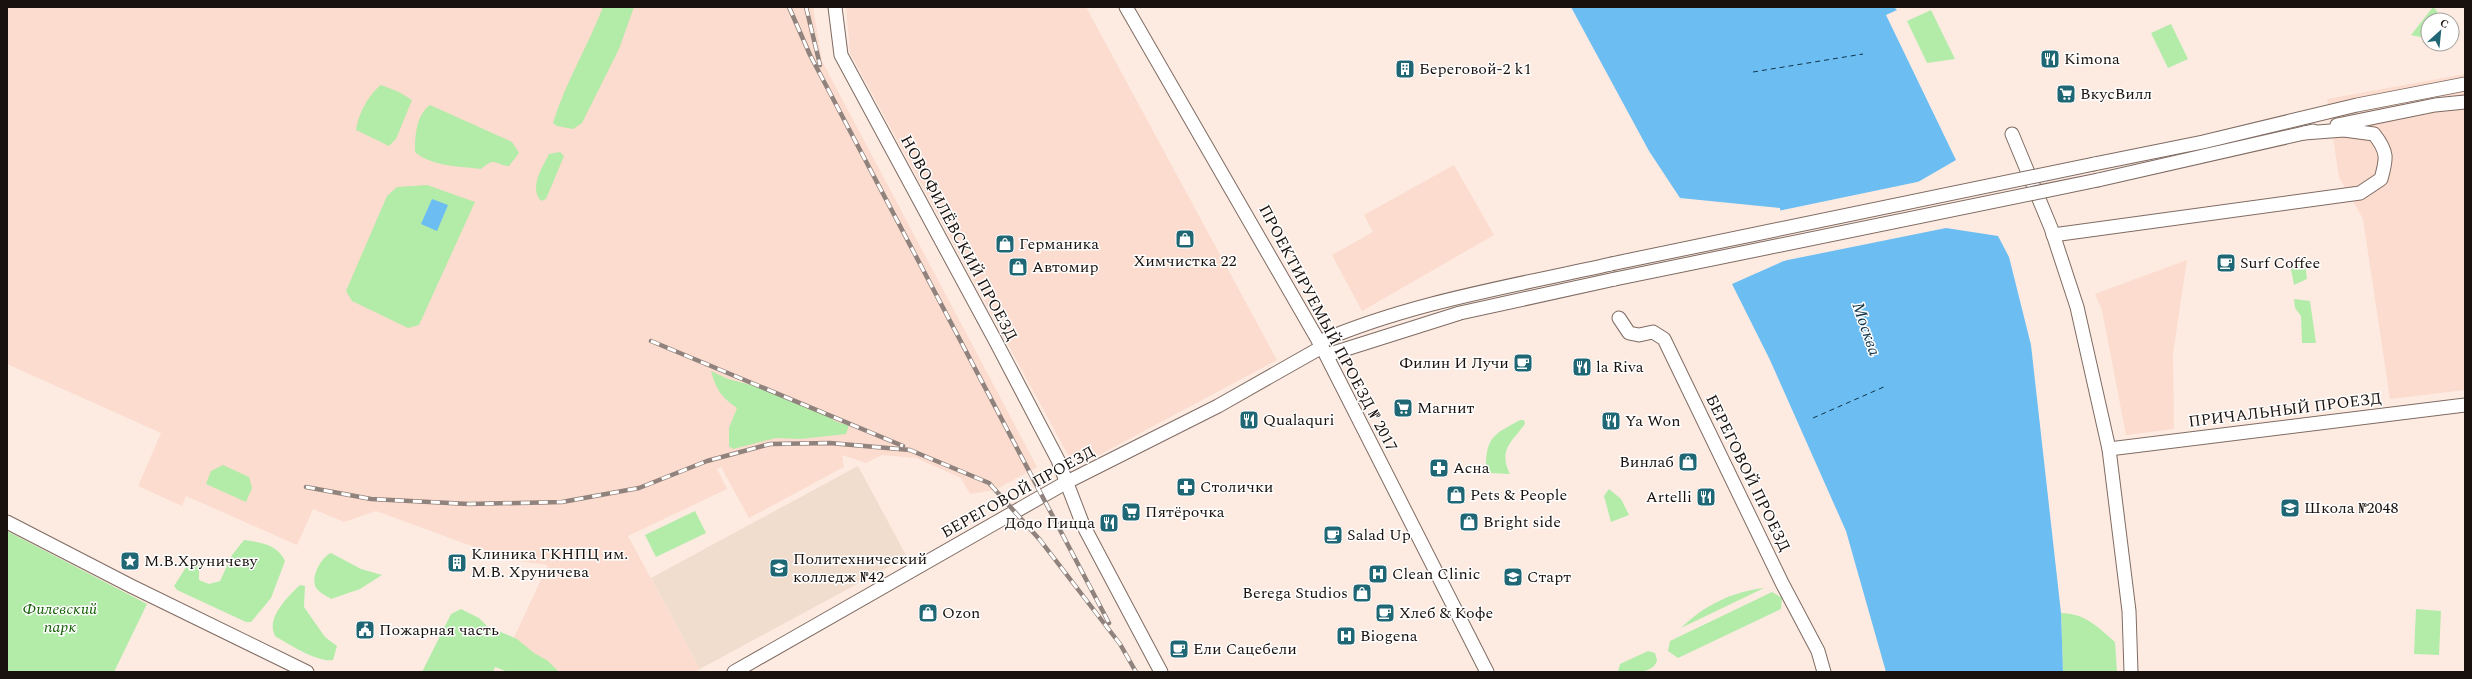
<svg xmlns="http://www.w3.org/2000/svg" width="2472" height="679" font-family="Spectral,serif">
	<rect width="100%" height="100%" fill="#fdebe2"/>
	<g fill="#fbdcce">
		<polygon points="7,7 813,7 822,61 1037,467 995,490 970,494 961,478 916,458 882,455 866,463 842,455 844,467 749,518 721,467 717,469 727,489 628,536 700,669 695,672 554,672 508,650 548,565 510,560 376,511 344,522 313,509 297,545 186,496 182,506 138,486 161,433 7,364"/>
		<polygon points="846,7 1086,7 1277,360 1084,463 1077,463 1069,457 850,53"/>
		<polygon points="2465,74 2465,390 2390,399 2363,219 2339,177 2327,99"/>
		<polygon points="1454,165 1494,235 1362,311 1332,255 1373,232 1364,215"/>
		<polygon points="2187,260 2173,354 2174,429 2126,435 2102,310 2095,294"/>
	</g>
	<polygon fill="#f1ddce" points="858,466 907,557 700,669 651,578"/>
	<g fill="#b3eba9">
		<path d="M603 7H634L619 49 582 123 573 129 557 126 553 123C565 83 588 46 603 7Z"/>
		<polygon points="2433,7 2437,11 2438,20 2428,20 2428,34 2420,37 2411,35"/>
		<polygon points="1931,10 1955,59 1927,63 1907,21"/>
		<polygon points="2171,24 2188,59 2168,68 2151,33"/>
		<path d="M381 85 399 92 412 100 396 139 389 146 356 130C358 115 368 95 381 85Z"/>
		<path d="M430 105 512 142 519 153 509 166C494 165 496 156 481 169 459 166 433 167 415 152 415 136 416 115 430 105Z"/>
		<path d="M560 152 564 156 546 199 541 201C529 187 542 168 549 154Z"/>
		<polygon points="427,185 475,202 419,325 408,328 352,301 346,291 387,196 397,187"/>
		<polygon points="2305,263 2307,279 2294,285 2290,264"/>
		<polygon points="2294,299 2310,301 2316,343 2302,343 2301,316 2295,308"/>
		<path d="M711 371 728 379 755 386 818 410C833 418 831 422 849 425L846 434 800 439 776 438 733 449 729 446V428L737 408C721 397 716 389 711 371Z"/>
		<path d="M1520 420H1524L1525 424C1512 442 1498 449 1510 474L1490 473 1486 467C1486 436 1495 434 1520 420Z"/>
		<polygon points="223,465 249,477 252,488 246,502 206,484 211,471"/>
		<polygon points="1609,489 1621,499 1629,515 1611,522 1604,496"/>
		<polygon points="695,511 706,533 656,557 645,535"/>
		<polygon points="7,531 147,604 114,672 7,672"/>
		<path d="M244 540C261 542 278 545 285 561L271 598 251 622H246L177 590 174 586 188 564 199 560V580L209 584 220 581 232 555Z"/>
		<path d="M331 553 361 569 382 575 360 589 331 599C327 596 320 593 317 589 309 579 321 557 331 553Z"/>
		<path d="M300 585 305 586 304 607 325 637 337 646 333 660C318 663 289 644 276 637 264 620 288 596 300 585Z"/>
		<path d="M1764 588 1681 628C1705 605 1731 592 1764 588Z"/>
		<polygon points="1772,592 1782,598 1781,609 1678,658 1668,651 1670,641"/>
		<polygon points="461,609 479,618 487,626 517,639 534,653 548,661 559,672 508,672 495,667 493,672 422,672 451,614"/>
		<polygon points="2416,609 2441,611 2439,655 2414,654"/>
		<path d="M2061 613C2085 613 2098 627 2115 642L2117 672H2063Z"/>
		<path d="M1648 651 1655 653 1657 660C1654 675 1629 672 1618 672L1620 664Z"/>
	</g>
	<g fill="#6cbdf1">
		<polygon points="1571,7 1894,7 1897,10 1886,15 1956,160 1918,182 1933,226 1998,236 2009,257 2031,345 2061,613 2063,672 1886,672 1846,531 1770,360 1732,284 1786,260 1780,208 1680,198 1649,151"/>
		<polygon points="432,199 448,205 437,231 421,224"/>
	</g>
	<polygon fill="#fdebe2" points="1922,181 1920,182 1935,224 1951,227 1773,263 1784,259 1778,211"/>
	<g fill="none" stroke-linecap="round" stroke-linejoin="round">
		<g stroke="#11354a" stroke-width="1" stroke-dasharray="5 4" stroke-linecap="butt">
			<polyline points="1753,72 1863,54"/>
			<polyline points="1813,418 1886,386"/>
		</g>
		<g stroke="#7f6b62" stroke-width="15">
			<g id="minor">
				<polyline points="835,7 841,55 995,340 1058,460 1083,525 1161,672"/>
				<polyline points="1126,7 1322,347 1487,672"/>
				<polyline points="2337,125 2435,105 2465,102"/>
				<polyline points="2012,134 2051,228 2077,307 2109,449 2129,611 2131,672"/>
				<polyline points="2094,164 2203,142 2357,105 2465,84"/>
				<polyline points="2098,180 2313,131"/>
				<path d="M2053 235 2360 193 2381 179C2387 158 2388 152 2374 134L2344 130 2304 133"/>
				<polyline points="1619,318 1629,333 1639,335 1653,332 1664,339 1782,583 1818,651 1824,672"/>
				<path d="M1319 342C1411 302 1514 286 1611 264"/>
				<polyline points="1327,355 1460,313 1615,279"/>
				<polyline points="2109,449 2465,405"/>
				<polyline points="7,522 131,586 307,672"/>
				<polyline points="734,672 1067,482 1218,406 1322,347"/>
			</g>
		</g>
		<use href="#minor" stroke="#fff" stroke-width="13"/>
		<g stroke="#90827c" stroke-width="4.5">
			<g id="rail">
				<polyline points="789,7 810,55 1109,623"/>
				<polyline points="806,7 820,65"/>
				<polyline points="651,341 903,446"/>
				<polyline points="306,487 371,499 469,504 562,502 639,488 707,461 770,444 830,443 910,450 989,483 1040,540 1120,644 1136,672"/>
			</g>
		</g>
		<use href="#rail" stroke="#fff" stroke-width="3" stroke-dasharray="9" stroke-linecap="butt"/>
		<g stroke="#7f6b62" stroke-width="15" stroke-linecap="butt">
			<g id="minor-bridge">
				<polyline points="1611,264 2094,164"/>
				<polyline points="1615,279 2098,180"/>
			</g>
		</g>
		<use href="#minor-bridge" stroke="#fff" stroke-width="13"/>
	</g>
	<defs>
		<g id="restaurant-square" transform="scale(1)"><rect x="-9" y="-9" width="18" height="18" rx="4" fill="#1f6775" stroke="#fff"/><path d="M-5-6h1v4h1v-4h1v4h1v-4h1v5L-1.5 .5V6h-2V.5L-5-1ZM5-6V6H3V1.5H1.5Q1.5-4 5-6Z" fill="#fff"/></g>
		<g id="building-square" transform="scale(1)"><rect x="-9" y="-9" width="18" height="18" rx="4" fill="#1f6775" stroke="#fff"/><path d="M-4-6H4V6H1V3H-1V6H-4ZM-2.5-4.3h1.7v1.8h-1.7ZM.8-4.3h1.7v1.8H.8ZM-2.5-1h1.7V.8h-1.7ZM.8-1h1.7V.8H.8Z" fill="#fff"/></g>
		<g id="supermarket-square" transform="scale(1)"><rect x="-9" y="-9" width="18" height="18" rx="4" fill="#1f6775" stroke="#fff"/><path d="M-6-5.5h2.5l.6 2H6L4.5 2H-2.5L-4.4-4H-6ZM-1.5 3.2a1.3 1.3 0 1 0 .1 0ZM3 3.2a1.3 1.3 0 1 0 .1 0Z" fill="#fff"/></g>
		<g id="shop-square" transform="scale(1)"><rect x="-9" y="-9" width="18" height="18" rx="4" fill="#1f6775" stroke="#fff"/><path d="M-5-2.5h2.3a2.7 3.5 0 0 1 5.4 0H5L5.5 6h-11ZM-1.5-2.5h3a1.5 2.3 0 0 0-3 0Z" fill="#fff"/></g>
		<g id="cafe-square" transform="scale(1)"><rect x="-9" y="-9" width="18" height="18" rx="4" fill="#1f6775" stroke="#fff"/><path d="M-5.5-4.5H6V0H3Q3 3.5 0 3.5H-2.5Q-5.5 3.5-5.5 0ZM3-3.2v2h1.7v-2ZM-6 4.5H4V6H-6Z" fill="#fff"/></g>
		<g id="pharmacy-square" transform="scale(1)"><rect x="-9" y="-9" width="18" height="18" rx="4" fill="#1f6775" stroke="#fff"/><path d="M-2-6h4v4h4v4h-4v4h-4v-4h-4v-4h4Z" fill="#fff"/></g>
		<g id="school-square" transform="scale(1)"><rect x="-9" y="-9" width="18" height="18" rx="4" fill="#1f6775" stroke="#fff"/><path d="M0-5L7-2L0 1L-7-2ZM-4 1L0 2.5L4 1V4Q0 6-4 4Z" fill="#fff"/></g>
		<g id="sight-square" transform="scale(1)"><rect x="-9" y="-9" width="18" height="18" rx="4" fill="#1f6775" stroke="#fff"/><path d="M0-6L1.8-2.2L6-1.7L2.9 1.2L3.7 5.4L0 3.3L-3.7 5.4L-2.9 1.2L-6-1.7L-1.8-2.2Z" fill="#fff"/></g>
		<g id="university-square" transform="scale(1)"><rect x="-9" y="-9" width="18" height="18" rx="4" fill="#1f6775" stroke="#fff"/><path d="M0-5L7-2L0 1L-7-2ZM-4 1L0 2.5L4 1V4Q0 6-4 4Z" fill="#fff"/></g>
		<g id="hospital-square" transform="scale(1)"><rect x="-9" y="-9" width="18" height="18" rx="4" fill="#1f6775" stroke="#fff"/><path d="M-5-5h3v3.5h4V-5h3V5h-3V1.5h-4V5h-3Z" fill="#fff"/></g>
		<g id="civic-square" transform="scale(1)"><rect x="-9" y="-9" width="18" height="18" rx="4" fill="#1f6775" stroke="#fff"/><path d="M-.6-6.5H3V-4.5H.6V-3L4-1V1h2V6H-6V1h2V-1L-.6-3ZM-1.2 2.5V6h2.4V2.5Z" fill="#fff"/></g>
	</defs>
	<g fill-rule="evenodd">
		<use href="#restaurant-square" x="2050" y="59"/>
		<use href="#building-square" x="1405" y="69"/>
		<use href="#supermarket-square" x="2066" y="94"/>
		<use href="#shop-square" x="1185" y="239"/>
		<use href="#shop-square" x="1005" y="244"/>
		<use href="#cafe-square" x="2226" y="263"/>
		<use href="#shop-square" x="1018" y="267"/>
		<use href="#cafe-square" x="1523" y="363"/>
		<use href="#restaurant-square" x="1582" y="367"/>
		<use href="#supermarket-square" x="1403" y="408"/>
		<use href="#restaurant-square" x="1249" y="420"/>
		<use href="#restaurant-square" x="1611" y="421"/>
		<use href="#shop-square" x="1688" y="462"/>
		<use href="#pharmacy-square" x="1439" y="468"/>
		<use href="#pharmacy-square" x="1186" y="487"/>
		<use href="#shop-square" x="1456" y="495"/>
		<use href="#restaurant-square" x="1706" y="497"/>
		<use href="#school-square" x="2290" y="508"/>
		<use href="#supermarket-square" x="1131" y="512"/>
		<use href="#shop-square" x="1469" y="522"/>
		<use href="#restaurant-square" x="1109" y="523"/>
		<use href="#cafe-square" x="1333" y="535"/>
		<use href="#sight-square" x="130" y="561"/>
		<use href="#building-square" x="457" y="563"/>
		<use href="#university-square" x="779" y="568"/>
		<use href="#hospital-square" x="1378" y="574"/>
		<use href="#school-square" x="1513" y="577"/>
		<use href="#shop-square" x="1362" y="593"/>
		<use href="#shop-square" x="928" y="613"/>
		<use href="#cafe-square" x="1385" y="613"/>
		<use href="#civic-square" x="365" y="630"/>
		<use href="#hospital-square" x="1346" y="636"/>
		<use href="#cafe-square" x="1179" y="649"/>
	</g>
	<g text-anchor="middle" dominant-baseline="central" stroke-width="3" stroke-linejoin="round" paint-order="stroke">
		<g font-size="16" fill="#19110d" stroke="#fff" text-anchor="start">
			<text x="2064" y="59">Kimona</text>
			<text x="1419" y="69">Береговой-2 k1</text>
			<text x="2080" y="94">ВкусВилл</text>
			<text x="1019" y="244">Германика</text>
			<text x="1185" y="261" text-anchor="middle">Химчистка 22</text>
			<text x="2240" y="263">Surf Coffee</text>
			<text x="1032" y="267">Автомир</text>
			<text x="1509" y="363" text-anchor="end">Филин И Лучи</text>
			<text x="1596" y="367">la Riva</text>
			<text x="1417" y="408">Магнит</text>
			<text x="1263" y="420">Qualaquri</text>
			<text x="1625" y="421">Ya Won</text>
			<text x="1674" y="462" text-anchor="end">Винлаб</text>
			<text x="1453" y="468">Асна</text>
			<text x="1200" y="487">Столички</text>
			<text x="1470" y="495">Pets &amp; People</text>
			<text x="1692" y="497" text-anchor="end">Artelli</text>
			<text x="2304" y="508">Школа №2048</text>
			<text x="1145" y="512">Пятёрочка</text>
			<text x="1483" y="522">Bright side</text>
			<text x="1095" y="523" text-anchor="end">Додо Пицца</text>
			<text x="1347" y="535">Salad Up</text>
			<text x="471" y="554">Клиника ГКНПЦ им.<tspan x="471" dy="18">М.В. Хруничева</tspan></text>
			<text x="793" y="559">Политехнический<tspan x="793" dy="18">колледж №42</tspan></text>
			<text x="144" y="561">М.В.Хруничеву</text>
			<text x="1392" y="574">Clean Clinic</text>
			<text x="1527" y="577">Старт</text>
			<text x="1348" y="593" text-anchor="end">Berega Studios</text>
			<text x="942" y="613">Ozon</text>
			<text x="1399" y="613">Хлеб &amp; Кофе</text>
			<text x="379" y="630">Пожарная часть</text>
			<text x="1360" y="636">Biogena</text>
			<text x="1193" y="649">Ели Сацебели</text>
		</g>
		<g font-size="16" fill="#19110d" stroke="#fff">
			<text transform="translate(959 238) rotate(62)">НОВОФИЛЁВСКИЙ ПРОЕЗД</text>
			<text transform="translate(1328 328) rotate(62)">ПРОЕКТИРУЕМЫЙ ПРОЕЗД № 2017</text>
			<text transform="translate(2285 410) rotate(-7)">ПРИЧАЛЬНЫЙ ПРОЕЗД</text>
			<text transform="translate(1748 473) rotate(64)">БЕРЕГОВОЙ ПРОЕЗД</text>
			<text transform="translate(1018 492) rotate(-29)">БЕРЕГОВОЙ ПРОЕЗД</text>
		</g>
		<g font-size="16" font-style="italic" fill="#115e00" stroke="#fff">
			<text x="60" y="609">Филевский<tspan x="60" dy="18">парк</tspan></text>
		</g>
		<g font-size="17" font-style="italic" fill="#11354a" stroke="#fff">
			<text transform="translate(1866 329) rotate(71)">Москва</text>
		</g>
	</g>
	<rect width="2472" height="679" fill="none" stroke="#19110d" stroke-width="16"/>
	<g transform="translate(2440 32) rotate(27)"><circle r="19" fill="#ffffff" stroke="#a3a09e"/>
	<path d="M0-3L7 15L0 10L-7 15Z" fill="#1f6775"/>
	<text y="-6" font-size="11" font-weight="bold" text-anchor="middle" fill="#19110d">С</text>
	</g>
</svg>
